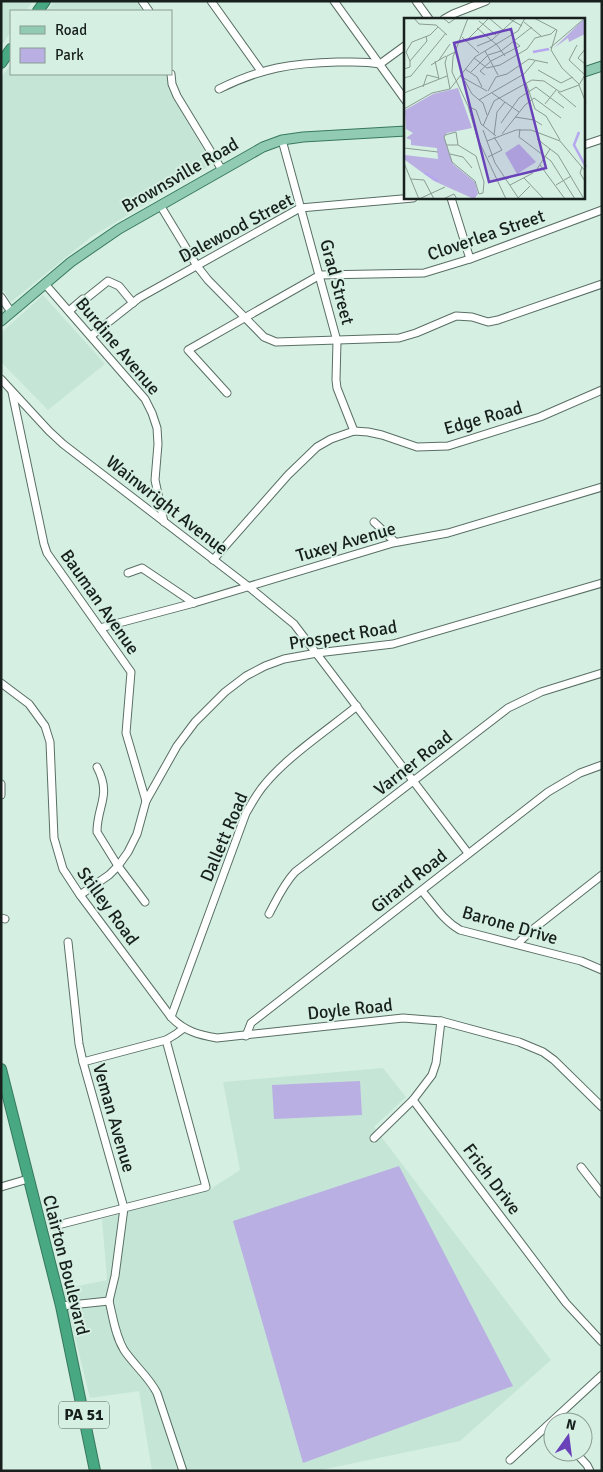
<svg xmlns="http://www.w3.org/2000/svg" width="603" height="1472" font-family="Signika,sans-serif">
	<rect width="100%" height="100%" fill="#d6efe3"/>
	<g fill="#c5e6d6">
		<polygon points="1,1 33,1 26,11 11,11 11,32 1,46"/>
		<polygon points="54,1 136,1 143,11 47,11"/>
		<polygon points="11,64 11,74 166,74 169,90 208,158 208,167 91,237 11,302 1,287 1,78"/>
		<polygon points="43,295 105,364 48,410 1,362 1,333"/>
		<polygon points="383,1068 406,1097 374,1127 551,1360 460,1441 316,1471 152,1471 139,1391 90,1398 63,1289 107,1280 102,1219 212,1188 240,1170 223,1082"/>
	</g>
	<g fill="#b9afe2">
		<polygon points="360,1081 362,1115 274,1119 272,1085"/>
		<polygon points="399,1166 513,1386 303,1463 233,1221"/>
	</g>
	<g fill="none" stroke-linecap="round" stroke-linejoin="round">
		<g stroke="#596f64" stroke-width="9">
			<g id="minor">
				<polyline points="142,1 149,11"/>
				<polyline points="211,1 261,71"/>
				<polyline points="334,1 406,101"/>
				<polyline points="416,1 429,19"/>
				<polyline points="444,19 453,14 486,1"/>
				<polyline points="171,74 172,84 177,96 222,170"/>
				<path d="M219 89C261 68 292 63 338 62 352 62 366 61 380 64L406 45"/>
				<polyline points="282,140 337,341 336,380 337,388 354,431"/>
				<polyline points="584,145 602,139"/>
				<polyline points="451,198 470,259"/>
				<polyline points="160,205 197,266 208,280 264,337 276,342 399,338 416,333 456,316 472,317 488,322 498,320 602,284"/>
				<polyline points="45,284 145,399 152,413 157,428 158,444 155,480 164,522"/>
				<polyline points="1,297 11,312"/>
				<polyline points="88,297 108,281 119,286 133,303"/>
				<polyline points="69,311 83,299"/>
				<polyline points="91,336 139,298 300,208 413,198"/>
				<polyline points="1,379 49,431 63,444 249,587 294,624 468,853"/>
				<polyline points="12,392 44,544 47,553 131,672 126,733 146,801"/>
				<polyline points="227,393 188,350 320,275 424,273 470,259 602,210"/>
				<polyline points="374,522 395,542"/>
				<polyline points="213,560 288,475 317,447 331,439 354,431 368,432 382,435 417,447 448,446 540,417 602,390"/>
				<polyline points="128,573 142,568 194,603"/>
				<polyline points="100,628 194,603 393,543 448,533 602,487"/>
				<path d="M1 683 29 704 45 726 50 742 54 838 63 869 80 895 171 1017C184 1031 199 1035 217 1038L403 1018 441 1021 519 1042 543 1052 554 1060 602 1107"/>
				<path d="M97 767C112 796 97 805 97 832L118 866 145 902"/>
				<polyline points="1,784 1,795"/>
				<path d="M422 891C434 905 444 921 460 930L581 961 602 970"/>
				<polyline points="80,895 109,875 118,866 128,852 137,834 146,801 177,746 195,722 225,692 246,676 265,666 284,659 317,653 393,644 602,583"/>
				<path d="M269 914C277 899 283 885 295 872L508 708 541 692 602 673"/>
				<polyline points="1,918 5,919"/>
				<polyline points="68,942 79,1044 83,1062 124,1208 115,1276 109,1301"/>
				<polyline points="517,944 532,930 602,875"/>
				<path d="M171 1017 246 813C252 803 257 793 265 784 288 756 329 729 357 706"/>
				<polyline points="441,1021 436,1063 432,1075 413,1100 566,1303 602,1342"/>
				<polyline points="246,1036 251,1023 548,792 580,773 602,765"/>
				<polyline points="83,1062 166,1040 176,1034 184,1028"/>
				<polyline points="374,1138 413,1100"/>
				<polyline points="581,1167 602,1194"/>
				<polyline points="1,1187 28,1179"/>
				<polyline points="54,1226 206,1187 166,1040"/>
				<path d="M109 1301C113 1317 115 1335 124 1350 134 1365 149 1377 157 1393L183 1471"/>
				<polyline points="61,1306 109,1301"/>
				<polyline points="575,1452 587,1465 590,1471"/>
				<polyline points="510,1460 602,1375"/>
			</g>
		</g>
		<g stroke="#37785e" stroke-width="11">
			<g id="major">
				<polyline points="584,72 602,66"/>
				<polyline points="1,321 71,262 119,229 263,147 282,140 303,137 406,131"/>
			</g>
		</g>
		<g stroke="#37785e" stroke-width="12">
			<g id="highway">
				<polyline points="38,11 45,1"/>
				<polyline points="1,63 11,49"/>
				<polyline points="1,1069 61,1306 95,1471"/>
			</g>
		</g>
		<use href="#minor" stroke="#fff" stroke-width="7"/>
		<use href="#major" stroke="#91cbb4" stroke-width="9"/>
		<use href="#highway" stroke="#48a882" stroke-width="10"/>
	</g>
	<g text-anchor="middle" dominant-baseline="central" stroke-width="4" stroke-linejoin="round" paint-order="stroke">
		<rect fill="#d6efe3" stroke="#505e58" stroke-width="1" x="59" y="1401.5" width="50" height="27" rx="4"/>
		<g font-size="16" font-weight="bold" fill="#17201c">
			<text x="84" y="1415">PA 51</text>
		</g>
		<g font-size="18" fill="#17201c" stroke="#d6efe3">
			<text transform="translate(180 175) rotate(-30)">Brownsville Road</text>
			<text transform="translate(236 228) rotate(-28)">Dalewood Street</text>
			<text transform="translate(486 235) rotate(-19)">Cloverlea Street</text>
			<text transform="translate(337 282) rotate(75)">Grad Street</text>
			<text transform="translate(118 346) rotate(50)">Burdine Avenue</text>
			<text transform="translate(483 418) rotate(-16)">Edge Road</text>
			<text transform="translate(167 505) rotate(38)">Wainwright Avenue</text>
			<text transform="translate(346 542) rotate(-16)">Tuxey Avenue</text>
			<text transform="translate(100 602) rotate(55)">Bauman Avenue</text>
			<text transform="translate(343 635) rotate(-9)">Prospect Road</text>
			<text transform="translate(413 763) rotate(-38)">Varner Road</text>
			<text transform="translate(224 837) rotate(-67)">Dallett Road</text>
			<text transform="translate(409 881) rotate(-38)">Girard Road</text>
			<text transform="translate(108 906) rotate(54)">Stilley Road</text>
			<text transform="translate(510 925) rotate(16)">Barone Drive</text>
			<text transform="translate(350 1009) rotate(-6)">Doyle Road</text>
			<text transform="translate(114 1118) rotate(74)">Veman Avenue</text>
			<text transform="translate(492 1179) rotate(53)">Frich Drive</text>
			<text transform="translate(66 1265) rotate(76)">Clairton Boulevard</text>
		</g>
	</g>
	<g transform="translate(404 18)">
		<rect width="181" height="181" fill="#d6efe3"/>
		<path d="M181 0V16L165 24 164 20 150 30ZM54 70 68 110 43 115 40 119 49 146 71 164 74 176 70 181 30 163 1 142V137L34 141 33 130 7 127V122L2 120 9 115 2 111 1 92 29 76ZM115 126 132 144 113 156 101 135Z" fill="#b9afe2"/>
		<path fill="none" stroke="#b6a7ee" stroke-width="2.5" d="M129 34 145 31M175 114 170 127 182 149M21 155 34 163"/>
		<path fill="none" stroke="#8a9c93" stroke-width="1" d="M10 0 15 6 32 7 43 17M39 0 45 5 52 0M64 0 49 39 48 54 64 88 73 119 102 181M85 0 99 12M104 0 118 8M130 0 153 12 147 32 158 50 175 66M75 3 92 17M120 4 137 18M73 10 93 27 101 38M58 19 75 35M65 20 85 0M8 24 26 17 34 9M173 27 165 42 181 57M73 28 88 22 112 0M146 30 181 0M182 30 174 40 182 47M81 33 94 57M70 40 83 50 96 47 123 31 131 20 147 16 152 11M35 42 46 26M6 43 2 34 8 24M31 43 35 61M27 47 42 38M0 51 6 49V43L23 23 22 18M61 51 73 59 78 69M134 52 157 65 169 59M67 54 84 37 97 33 128 9M81 57 76 53 87 43 116 28 111 24M181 57 175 67 182 85M56 58 83 73M0 60 7 58 42 15M61 63 68 76 79 85 83 97M122 65 131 91M19 69 23 57 35 60M46 71 41 45 43 38 51 34M84 73 92 59 103 56 125 41 144 45M154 74 172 89M0 75 43 58M88 75 115 94M75 82 120 56 131 43M141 86 152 72M65 89 72 92 77 106 92 118M0 91 28 75 46 71 71 39 114 13 121 0M131 91 142 98 156 122M0 92V128M111 99 130 102 138 107M97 105 115 80 132 69 160 90M79 108 90 83 128 62 140 63 156 74 175 67M116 111 115 119 147 143 171 181M79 112 91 145M98 116 121 87 130 80 157 100M90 117 93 94 101 84M133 121 154 137 180 181M83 123 112 112H127L156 123 182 154M43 127H54L72 138 80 164 79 175 75 176 71 163 48 144 40 119 41 117 52 114 54 127M0 130 34 134M46 136 59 139 68 150M84 139 98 132 90 119M0 145 15 181M91 145 115 181M136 147 161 181M178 149 176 155 182 165M133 151 146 131M120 160 140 181M7 161 20 162 30 181M106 167 129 155M152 167 167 158M114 180 126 168M15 181 41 169M39 181 50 176 53 181"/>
		<path fill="#6941b9" fill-opacity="0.15" stroke="#6941b9" stroke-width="2.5" d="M107 11 142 150 85 164 50 25Z"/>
		<rect width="181" height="181" fill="none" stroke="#17201c" stroke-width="2.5"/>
	</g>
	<rect width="603" height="1472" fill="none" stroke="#17201c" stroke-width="5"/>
	<rect x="10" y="10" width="162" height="65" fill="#d6efe3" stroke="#8a9c93"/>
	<rect x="20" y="26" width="25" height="8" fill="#91cbb4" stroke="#8a9c93"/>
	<text x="55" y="35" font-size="15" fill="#17201c">Road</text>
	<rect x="20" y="48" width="25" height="15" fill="#b9afe2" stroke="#8a9c93"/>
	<text x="55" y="60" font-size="15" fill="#17201c">Park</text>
	<g transform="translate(568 1437) rotate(14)"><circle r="24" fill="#d6efe3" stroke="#8a9c93"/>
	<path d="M0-4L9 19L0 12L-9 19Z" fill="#6941b9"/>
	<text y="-8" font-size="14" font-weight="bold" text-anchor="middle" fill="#17201c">N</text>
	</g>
</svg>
